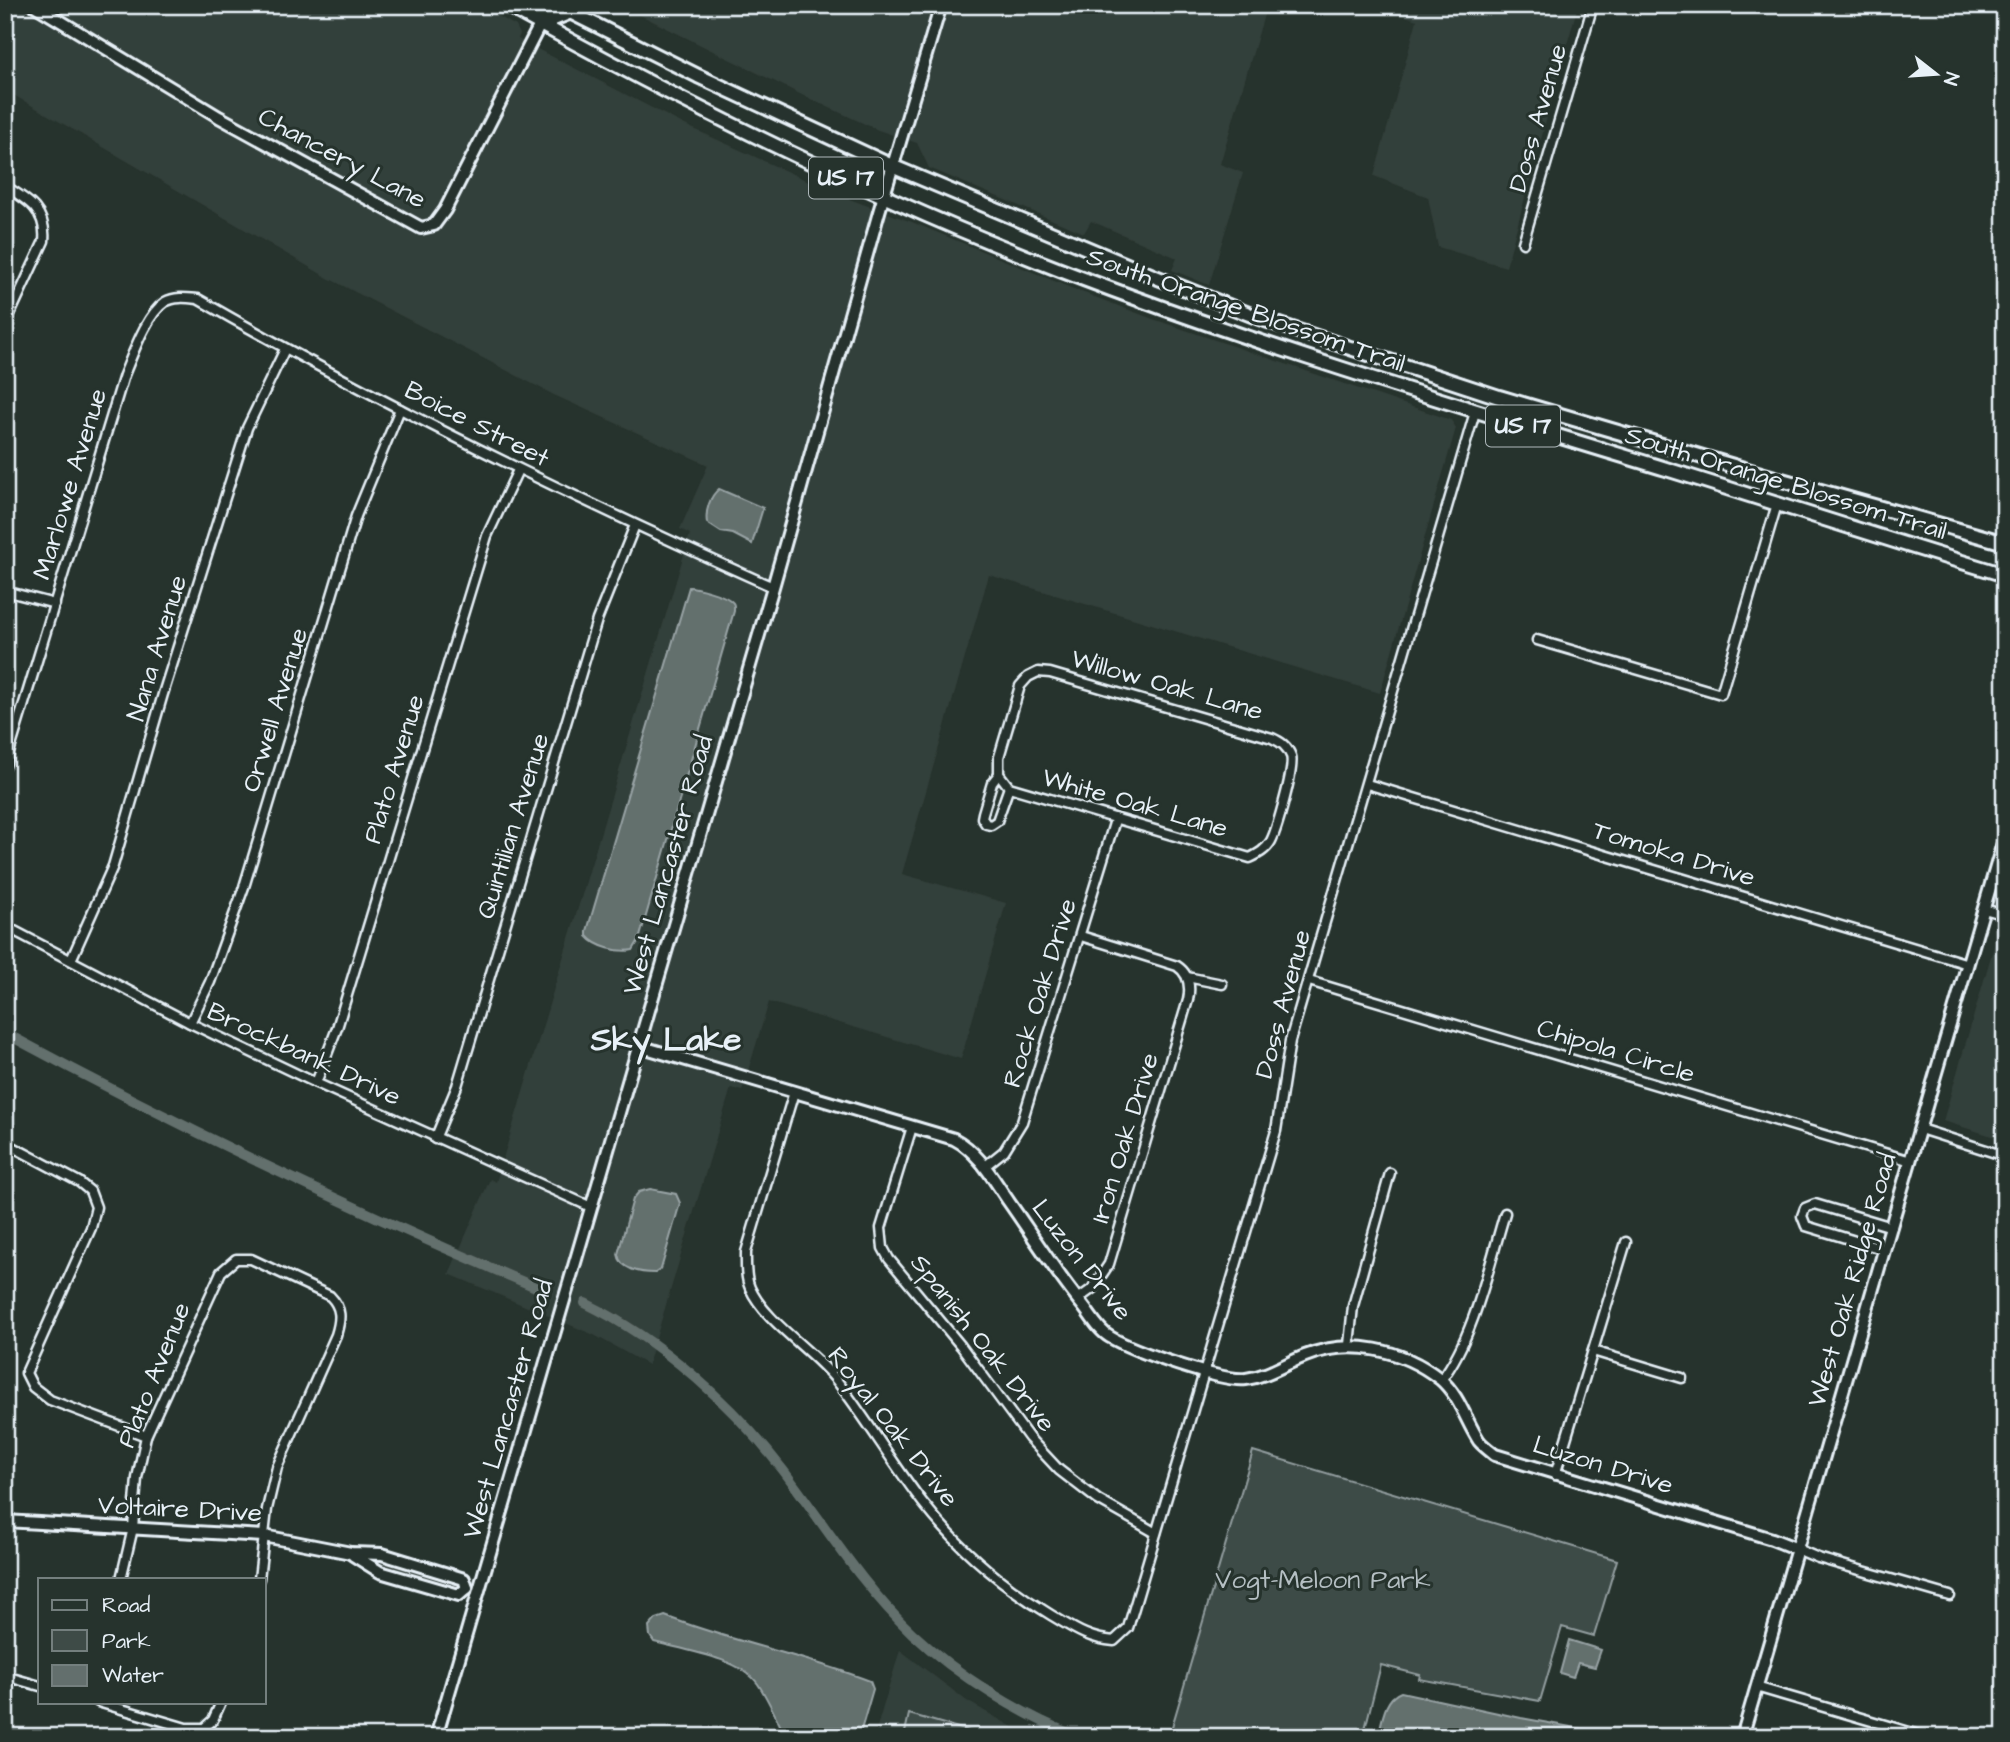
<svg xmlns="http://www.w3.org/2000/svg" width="2010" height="1742" font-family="'Architects Daughter',sans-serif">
	<rect width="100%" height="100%" fill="#26332d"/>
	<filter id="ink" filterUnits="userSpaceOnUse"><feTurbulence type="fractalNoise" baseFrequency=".0143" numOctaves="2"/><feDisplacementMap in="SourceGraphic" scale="14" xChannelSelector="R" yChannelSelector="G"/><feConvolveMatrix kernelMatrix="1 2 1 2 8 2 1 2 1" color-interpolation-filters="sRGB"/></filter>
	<g filter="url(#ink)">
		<g fill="#333f3a">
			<polygon points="5,5 479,5 516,26 520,34 518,39 685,125 841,196 912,222 1071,288 1153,319 1451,420 1456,428 1380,693 989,575 902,874 1006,903 961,1059 769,1002 742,1091 731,1088 648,1365 594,1335 449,1274 490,1179 496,1182 690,534 680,529 708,465 554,395 328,278 5,90"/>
			<polygon points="620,5 1267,5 1220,164 1243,173 1209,285 1172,270 1177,258 1091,221 1084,233 929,168 917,143 878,130 806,97"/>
			<polygon points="1385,5 1578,5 1506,267 1438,247 1428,197 1374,176 1417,20 1384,9"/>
			<polygon points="1998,932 2005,934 2005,1140 1943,1121"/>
			<polygon points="900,1650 967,1701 1030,1737 874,1737"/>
		</g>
		<g fill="#3e4b47" stroke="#939ea0" stroke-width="2">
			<polygon points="1253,1451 1617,1560 1594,1636 1562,1627 1540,1701 1419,1679 1420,1675 1381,1665 1363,1737 1169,1737"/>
			<polygon points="909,1714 990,1737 904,1737"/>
		</g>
		<g fill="#636f6d" stroke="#98a3a5" stroke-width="2">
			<path d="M719 489 763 508 752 544 733 534 721 532 707 523C705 511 710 496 719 489Z"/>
			<path d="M689 587C697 587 724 595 730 600 735 604 734 605 734 611L639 940 633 950C619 953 596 947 587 936V931Z"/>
			<path d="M650 1189 676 1194 680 1203 661 1269 655 1273C641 1273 620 1270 618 1254L633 1199 639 1192Z"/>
			<path d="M665 1616C732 1642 803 1655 870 1681L873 1689 859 1737H786C777 1720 769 1700 758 1684 740 1658 684 1650 654 1642L650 1636 649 1627 656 1619Z"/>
			<polygon points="1569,1640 1601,1650 1595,1667 1578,1663 1573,1677 1560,1673"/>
			<path d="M1401 1692 1521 1718 1626 1737H1378C1382 1722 1384 1698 1401 1692Z"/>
		</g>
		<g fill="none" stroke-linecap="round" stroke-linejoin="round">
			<g stroke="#636f6d" stroke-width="10">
				<path d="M5 1033C179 1127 358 1212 540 1289"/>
				<path d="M585 1303C661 1340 731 1403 783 1470 825 1525 861 1585 912 1633 959 1677 1018 1713 1078 1737"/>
			</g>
			<g stroke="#e8f1f8" stroke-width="13">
				<g id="street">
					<path d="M5 186C28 200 47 211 44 241L5 325"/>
					<polyline points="1523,243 1593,5"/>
					<polyline points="5,591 55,604"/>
					<polyline points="1537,640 1721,694 1777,504"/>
					<path d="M1038 672 1050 673 1272 738C1281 742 1287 746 1291 756 1295 767 1277 829 1271 841 1266 850 1258 854 1250 858L1009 787 999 774V757L1020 686 1028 677Z"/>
					<path d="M5 766 124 375C133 354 146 315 165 302 175 296 188 298 198 299 384 406 577 500 773 587"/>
					<polyline points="999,774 992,783 983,813 982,818 986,824 991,825 997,821 1009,787"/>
					<polyline points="1367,784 1968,964"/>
					<polyline points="1984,909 2005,915"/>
					<polyline points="5,926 190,1023 316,1083 591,1207"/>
					<polyline points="71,960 113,866 163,694 247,428 285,349"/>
					<polyline points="1187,977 1222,984"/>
					<polyline points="1309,981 1911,1161"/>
					<polyline points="190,1023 210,982 244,887 356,516 400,409"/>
					<polyline points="316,1083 337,1028 487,536 518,470"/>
					<path d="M794 1092 746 1252C746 1263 745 1277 750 1288 765 1322 814 1351 837 1381 868 1421 893 1464 923 1503 958 1548 1003 1586 1051 1615 1073 1628 1088 1639 1114 1641L1128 1628 1276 1131 1290 1041 1475 412"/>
					<polyline points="912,1127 881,1228 883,1248 889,1259 961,1346 1029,1438 1059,1470 1098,1500 1156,1533"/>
					<polyline points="1920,1129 2005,1156"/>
					<polyline points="435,1139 457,1086 597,620 635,525"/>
					<polyline points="5,1148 13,1147 79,1182 90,1191 96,1207 91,1228 26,1373 33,1387 50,1400 146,1436"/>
					<polyline points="984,1167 1004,1151 1022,1122 1115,820"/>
					<polyline points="1885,1250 1806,1226 1802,1216 1805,1208 1815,1204 1892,1227"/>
					<path d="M1078 1299 1092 1289 1109 1264 1188 1000C1191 986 1189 974 1177 966L1081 936"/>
					<polyline points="1349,1345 1353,1306 1390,1173"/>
					<polyline points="1593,1351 1682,1378"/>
					<path d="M1441 1380C1474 1338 1489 1265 1505 1213"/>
					<polyline points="1555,1475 1626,1242"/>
					<polyline points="1797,1549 1818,1558 1950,1596"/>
					<path d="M121 1579 133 1528 137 1478 146 1436 221 1272 236 1259H251L330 1296C342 1308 341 1319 336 1335L277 1467 267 1509 259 1579"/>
					<polyline points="5,1676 40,1686"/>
					<polyline points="1756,1687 1926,1737"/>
					<polyline points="98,1702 186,1728 204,1728 213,1720 221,1702"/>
				</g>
			</g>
			<g stroke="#e8f1f8" stroke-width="16">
				<g id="secondary">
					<polyline points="34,5 219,117 421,228 434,225 445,210 550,5"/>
					<polyline points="541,25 571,13 575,5"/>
					<path d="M639 1046 954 1139C979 1152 993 1179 1009 1202 1033 1236 1056 1273 1083 1306 1091 1316 1099 1331 1110 1337 1133 1351 1222 1382 1246 1379 1268 1376 1285 1364 1305 1356 1350 1338 1402 1349 1440 1379 1459 1395 1466 1421 1479 1441 1483 1446 1490 1451 1495 1455L1772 1539 1797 1549"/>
					<polyline points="5,1521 264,1536 351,1553 382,1554 464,1579 467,1588"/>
					<polyline points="353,1555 380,1572 459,1595 467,1588"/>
					<polyline points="436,1737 773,587 879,212 941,5"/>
					<polyline points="1742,1737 2005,836"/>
				</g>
			</g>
			<g stroke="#e8f1f8" stroke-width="18">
				<g id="primary">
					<path d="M506 5C685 105 869 196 1060 270 1258 346 1462 407 1666 469 1779 504 1891 541 2005 575"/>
					<polyline points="556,5 698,76 894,167 1153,276 1259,318 1499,397 1764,475 2005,543"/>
				</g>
			</g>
			<use href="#street" stroke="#26332d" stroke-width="8"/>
			<use href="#secondary" stroke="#26332d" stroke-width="10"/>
			<use href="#primary" stroke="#26332d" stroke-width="12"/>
		</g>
	</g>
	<g text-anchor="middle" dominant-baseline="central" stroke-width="6" stroke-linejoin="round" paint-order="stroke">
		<g fill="#26332d" stroke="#aeb8bb" stroke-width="2">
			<rect x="809" y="157.5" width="74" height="41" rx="5"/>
			<rect x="1486" y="405.5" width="74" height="41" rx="5"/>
		</g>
		<g font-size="24" font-weight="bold" fill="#e8f1f8">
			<text x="846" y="178">US 17</text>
			<text x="1523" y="426">US 17</text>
		</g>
		<g font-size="26" fill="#e8f1f8" stroke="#26332d">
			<text transform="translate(1538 118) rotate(-74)">Doss Avenue</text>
			<text transform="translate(342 158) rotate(28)">Chancery Lane</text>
			<text transform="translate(1246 310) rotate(19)">South Orange Blossom Trail</text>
			<text transform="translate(477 424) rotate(27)">Boice Street</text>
			<text transform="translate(1786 483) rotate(17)">South Orange Blossom Trail</text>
			<text transform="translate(70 484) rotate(-73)">Marlowe Avenue</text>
			<text transform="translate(157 648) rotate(-73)">Nana Avenue</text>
			<text transform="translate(1167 685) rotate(16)">Willow Oak Lane</text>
			<text transform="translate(275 710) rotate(-73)">Orwell Avenue</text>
			<text transform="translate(394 769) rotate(-73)">Plato Avenue</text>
			<text transform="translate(1135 803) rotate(16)">White Oak Lane</text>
			<text transform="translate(513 826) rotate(-73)">Quintilian Avenue</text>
			<text transform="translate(1674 854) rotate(17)">Tomoka Drive</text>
			<text transform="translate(668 865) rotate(-74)">West Lancaster Road</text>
			<text transform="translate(1040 993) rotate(-73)">Rock Oak Drive</text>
			<text transform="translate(1283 1004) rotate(-75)">Doss Avenue</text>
			<text transform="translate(1616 1051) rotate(17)">Chipola Circle</text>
			<text transform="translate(304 1054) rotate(25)">Brockbank Drive</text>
			<text transform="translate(1125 1138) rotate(-73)">Iron Oak Drive</text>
			<text transform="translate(1082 1260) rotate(52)">Luzon Drive</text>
			<text transform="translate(1852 1280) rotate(-74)">West Oak Ridge Road</text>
			<text transform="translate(983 1343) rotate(52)">Spanish Oak Drive</text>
			<text transform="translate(154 1375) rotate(-68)">Plato Avenue</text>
			<text transform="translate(508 1409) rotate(-74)">West Lancaster Road</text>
			<text transform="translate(893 1427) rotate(52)">Royal Oak Drive</text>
			<text transform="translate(1603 1465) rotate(17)">Luzon Drive</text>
			<text transform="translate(180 1509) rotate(3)">Voltaire Drive</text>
		</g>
		<g font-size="26" fill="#b5bfc3" stroke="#26332d">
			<text x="1323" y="1580">Vogt-Meloon Park</text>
		</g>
		<g font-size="33" font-weight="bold" fill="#e8f1f8" stroke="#26332d">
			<text x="666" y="1040">Sky Lake</text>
		</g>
	</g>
	<rect width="2010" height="1742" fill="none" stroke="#26332d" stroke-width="28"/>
	<rect x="14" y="14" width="1982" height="1714" fill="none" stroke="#e8f1f8" stroke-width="2.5" filter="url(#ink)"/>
	<rect x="38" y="1578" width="228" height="126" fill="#26332d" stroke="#747f7e" stroke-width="2"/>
	<rect x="52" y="1600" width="35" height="10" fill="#26332d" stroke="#747f7e" stroke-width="2"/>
	<text x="102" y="1612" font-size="21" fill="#e8f1f8">Road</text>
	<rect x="52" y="1630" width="35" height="21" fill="#3e4b47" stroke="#747f7e" stroke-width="2"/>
	<text x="102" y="1648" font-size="21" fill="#e8f1f8">Park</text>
	<rect x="52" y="1665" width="35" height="21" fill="#636f6d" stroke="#747f7e" stroke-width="2"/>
	<text x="102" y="1682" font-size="21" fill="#e8f1f8">Water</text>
	<g transform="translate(1936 74) rotate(107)" stroke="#26332d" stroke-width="5" paint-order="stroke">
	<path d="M0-5L12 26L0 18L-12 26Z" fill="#e8f1f8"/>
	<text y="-10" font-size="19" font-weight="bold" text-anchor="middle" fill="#e8f1f8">N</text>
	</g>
</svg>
